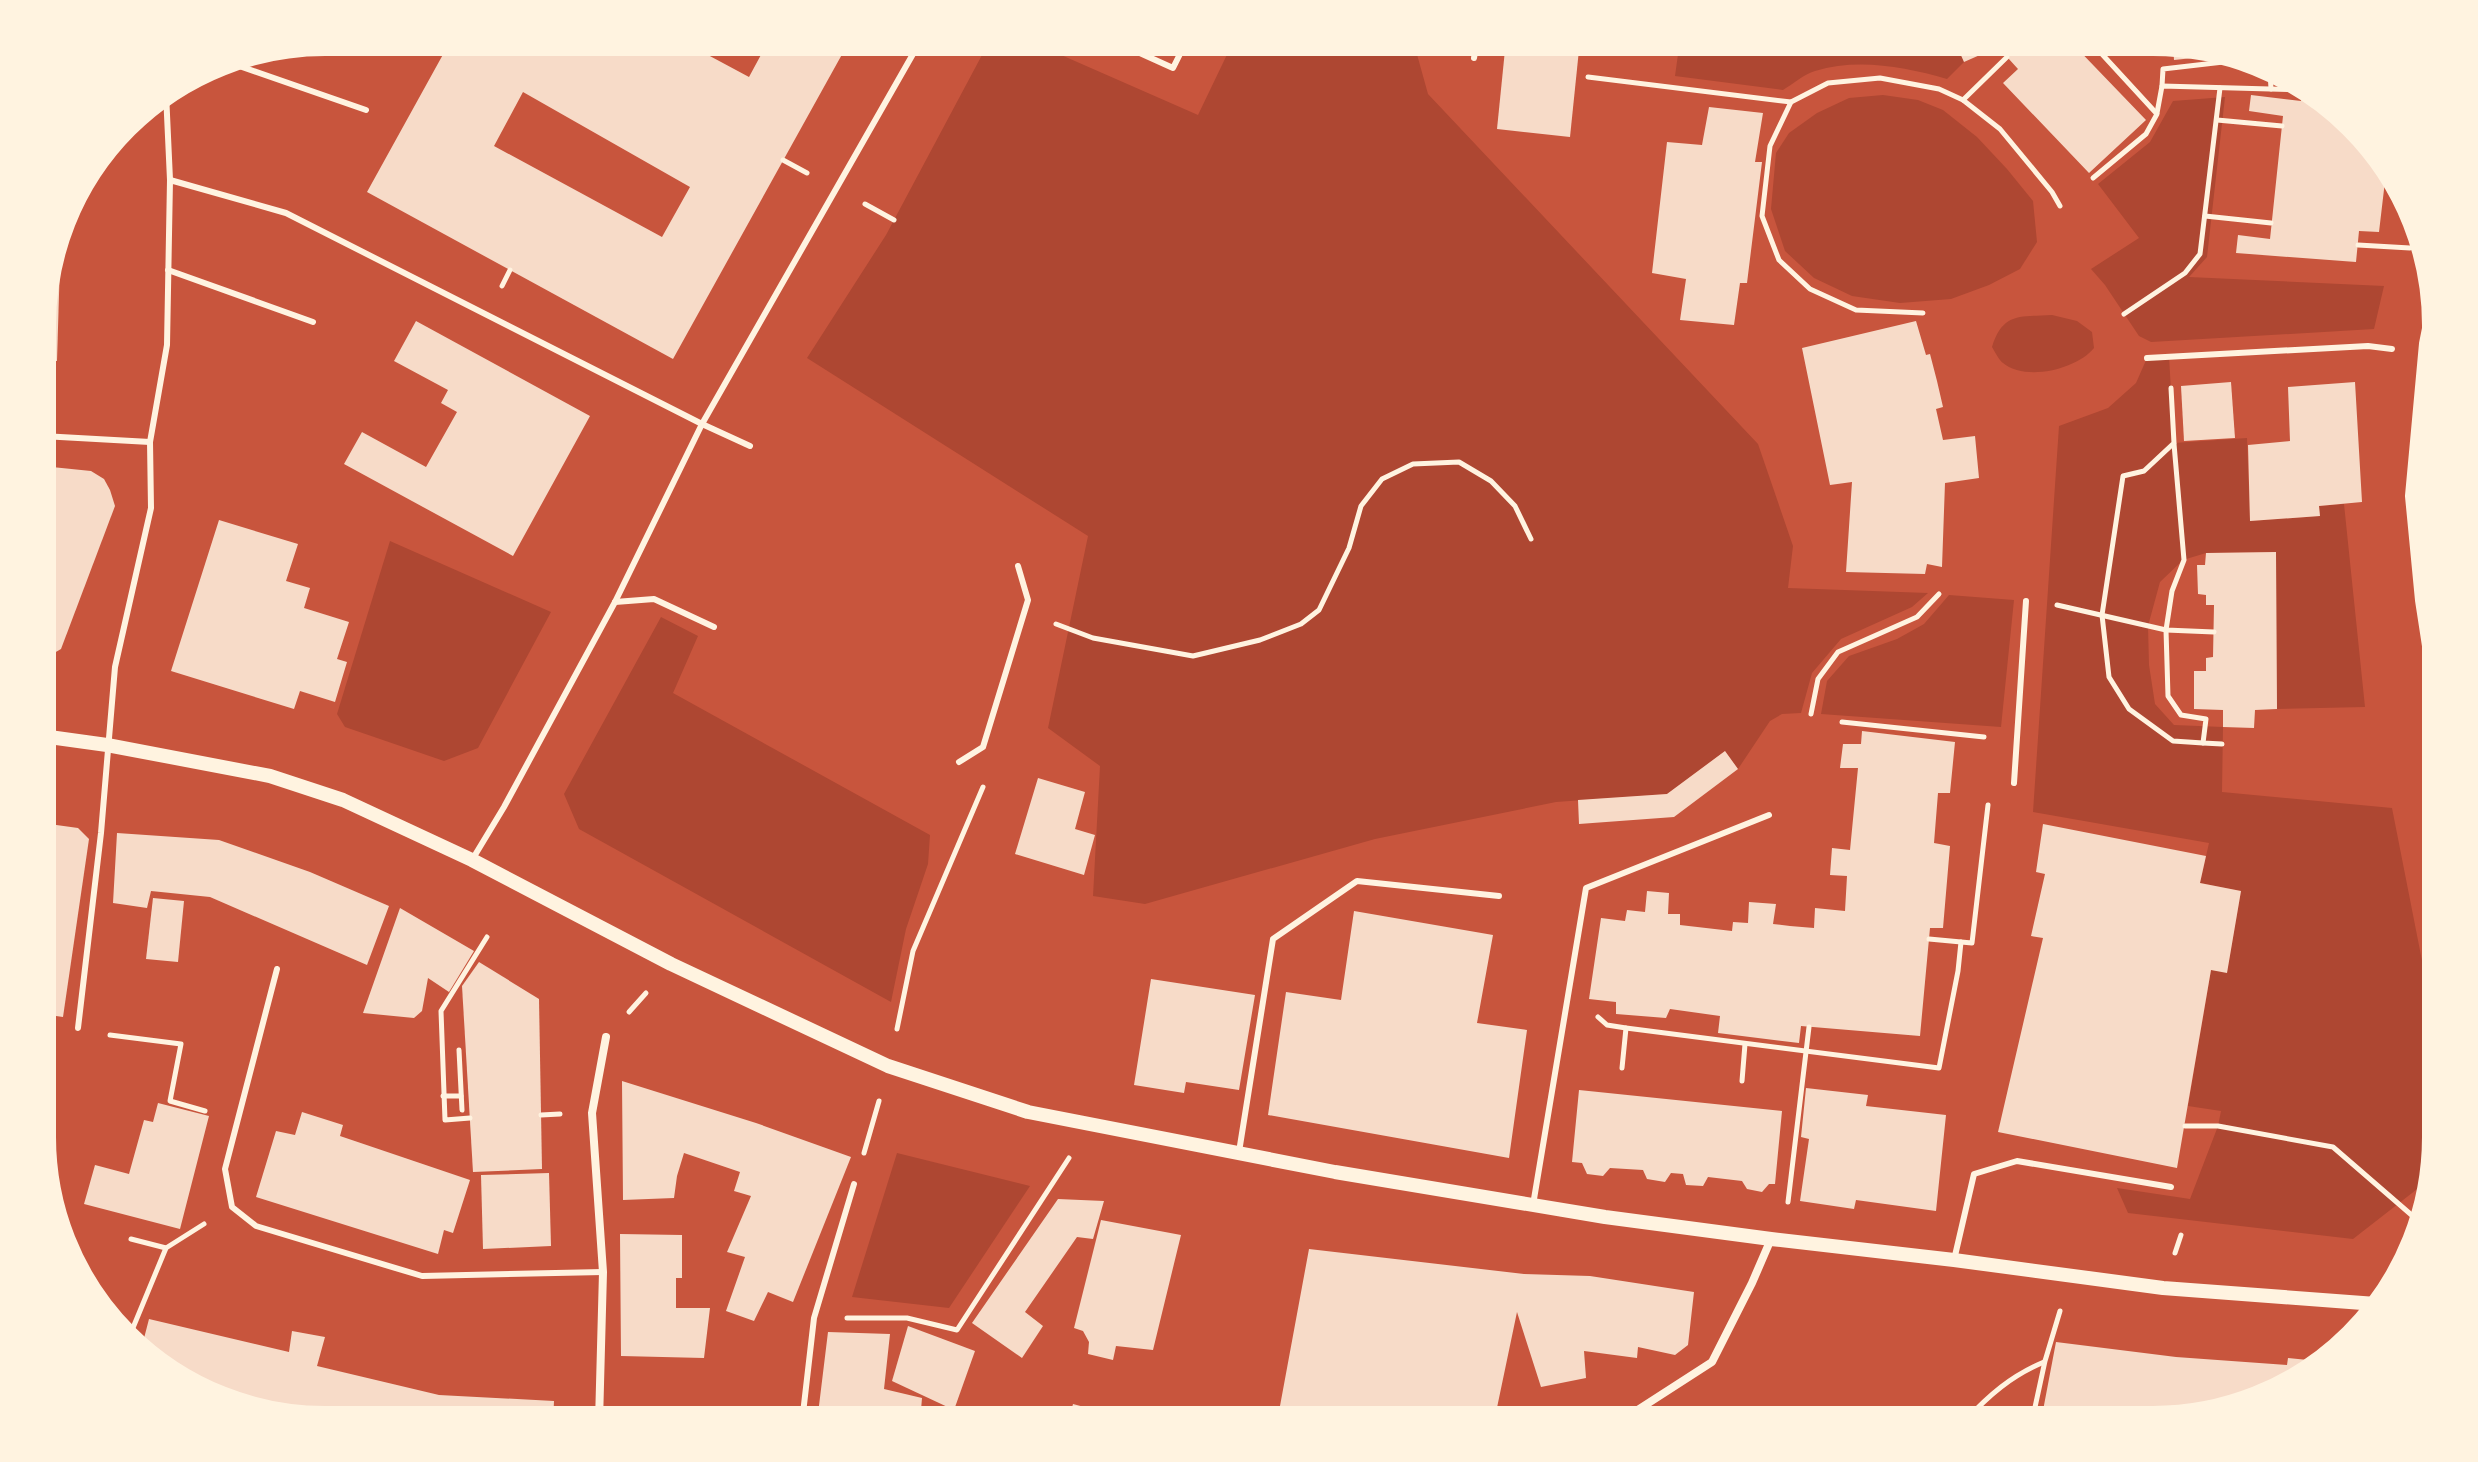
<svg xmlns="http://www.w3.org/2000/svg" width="2478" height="1462" font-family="'Source Serif 4',serif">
	<rect width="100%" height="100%" fill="#c8553d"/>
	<g fill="#ae4732">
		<polygon points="990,40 1027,40 1198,115 1234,40 1413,40 1428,94 1758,444 1793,546 1788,588 1928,593 1912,607 1841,639 1812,673 1801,713 1782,714 1770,721 1738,769 1725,751 1667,794 1556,802 1375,839 1145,904 1093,896 1100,766 1048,728 1088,536 807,358 886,235"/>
		<path d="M1680 40H1801L1803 43 1811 40H1840L1844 47 1862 40H1917L1925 56 1956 44 1964 62 1947 79C1905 67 1858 58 1815 71 1804 74 1793 84 1783 90L1675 76Z"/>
		<polygon points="1883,95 1918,100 1943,110 1977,137 2007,169 2033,201 2037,242 2020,269 1989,285 1951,299 1900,303 1852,296 1814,278 1785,251 1771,209 1776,153 1789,133 1817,113 1849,98"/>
		<polygon points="2225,97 2207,257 2189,277 2384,286 2374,329 2151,342 2139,336 2105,285 2091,269 2139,238 2098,184 2150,142 2173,101"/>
		<path d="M2052 315 2077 321 2092 332 2094 348C2077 369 2026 382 2003 363 1999 360 1995 352 1992 347 2003 312 2020 317 2052 315Z"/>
		<polygon points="2169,356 2174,443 2247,438 2250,521 2320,516 2319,506 2344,504 2365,707 2277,709 2276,552 2206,553 2183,560 2160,582 2148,626 2149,665 2155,704 2174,725 2223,727 2222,792 2392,808 2437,1037 2437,1155 2430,1179 2353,1239 2128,1213 2117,1188 2190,1199 2218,1126 2221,1111 2188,1106 2211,970 2227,972 2241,891 2200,883 2209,843 2033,812 2059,426 2108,408 2136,383 2147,358"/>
		<polygon points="390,541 551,612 478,748 444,761 345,727 337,714"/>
		<polygon points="1949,595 2014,600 2001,727 1821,714 1827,681 1849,656 1897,639 1924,624"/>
		<polygon points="661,617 698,636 673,693 930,835 928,864 906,929 891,1002 579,829 564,794"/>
		<polygon points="897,1153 1030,1186 949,1308 852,1297"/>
	</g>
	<g fill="#f7dbc8" fill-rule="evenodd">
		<path d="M451 40H680L749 77 769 40H850L673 359 367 192ZM523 92 690 187 662 237 494 146Z"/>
		<polygon points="1506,40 1580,40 1570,137 1497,129"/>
		<polygon points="1878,40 1914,40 1885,53"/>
		<polygon points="1917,40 2069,40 2146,120 2089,173 2003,83 2018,69 1998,47 1964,62 1956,44 1924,56"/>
		<polygon points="2173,45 2212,56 2174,60"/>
		<polygon points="2302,92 2312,93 2387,164 2379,232 2359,231 2356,262 2236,253 2238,235 2270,239 2283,116 2249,111 2251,95 2301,101"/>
		<polygon points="1709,107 1763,113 1755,162 1762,162 1747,283 1740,283 1734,325 1680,320 1686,279 1652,273 1667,142 1702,145"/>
		<polygon points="61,228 57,361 42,361 42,288"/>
		<polygon points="416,321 590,416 513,556 344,464 362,432 426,467 457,412 441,403 448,390 394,361"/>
		<polygon points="1916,321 1926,355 1930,354 1937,381 1943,407 1936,409 1943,440 1975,436 1979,478 1945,483 1942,567 1927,564 1925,574 1846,572 1852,482 1830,485 1802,348"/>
		<polygon points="2231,382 2235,438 2184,441 2181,386"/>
		<polygon points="2355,382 2362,502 2319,506 2320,516 2250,521 2248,445 2290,441 2288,387"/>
		<polygon points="42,466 91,471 104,479 110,490 115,506 61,649 42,660"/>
		<polygon points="219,520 298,544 286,581 310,588 304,608 349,622 337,659 347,662 335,702 300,691 294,709 171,671"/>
		<polygon points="2276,552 2277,709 2255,710 2254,728 2223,727 2223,710 2194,709 2194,671 2206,671 2206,658 2213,657 2214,605 2206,605 2206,595 2198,594 2197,565 2205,565 2206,553"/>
		<polygon points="1862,731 1955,742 1950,793 1938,793 1934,843 1950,846 1943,928 1930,928 1920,1036 1801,1026 1799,1043 1718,1033 1720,1016 1670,1009 1666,1018 1616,1014 1616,1002 1589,999 1601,918 1625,921 1627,910 1645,912 1647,891 1669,893 1668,914 1680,914 1680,925 1732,931 1733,922 1748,923 1749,902 1776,904 1773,924 1790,926 1814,928 1815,908 1845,911 1847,876 1830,875 1832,848 1850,850 1858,768 1840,768 1843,744 1861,744"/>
		<polygon points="1725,751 1738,769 1674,817 1579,824 1578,800 1667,794"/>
		<polygon points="1038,778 1085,792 1075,829 1095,835 1084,875 1015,854"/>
		<polygon points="42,823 78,828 89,839 63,1017 42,1014"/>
		<polygon points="2043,824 2206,856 2200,883 2241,891 2227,973 2211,970 2177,1168 1998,1132 2043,938 2031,936 2045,874 2036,872"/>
		<polygon points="117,833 219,840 310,872 389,906 367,965 210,897 151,891 147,908 113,903"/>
		<polygon points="153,898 184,901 178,962 146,959"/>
		<polygon points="400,908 474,951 449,992 428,978 422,1011 414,1018 363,1013"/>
		<polygon points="1354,911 1493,935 1477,1023 1527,1030 1509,1158 1268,1115 1286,992 1341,1000"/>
		<polygon points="479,962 539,999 542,1169 473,1172 462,986"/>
		<polygon points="1151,979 1255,995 1239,1090 1186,1082 1184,1093 1134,1085"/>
		<polygon points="622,1081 756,1123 851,1157 793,1302 768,1292 754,1321 726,1311 745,1257 727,1252 751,1196 734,1191 740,1172 684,1153 677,1176 674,1198 623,1200"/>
		<polygon points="1806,1088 1868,1095 1866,1106 1946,1115 1936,1211 1856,1200 1854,1209 1800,1201 1809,1139 1801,1137"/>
		<polygon points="1579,1090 1782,1111 1775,1184 1769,1184 1762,1192 1747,1189 1742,1181 1708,1177 1703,1186 1686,1185 1683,1174 1671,1173 1665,1182 1647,1179 1643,1170 1610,1168 1603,1176 1587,1174 1582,1163 1572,1162"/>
		<polygon points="158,1103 209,1116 180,1229 84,1204 95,1165 129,1174 144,1120 153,1122"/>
		<polygon points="302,1112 343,1125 340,1136 470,1180 453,1233 444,1230 438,1254 256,1197 276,1131 295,1135"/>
		<polygon points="549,1173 551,1246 483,1249 481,1175"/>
		<polygon points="1058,1199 1104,1201 1093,1239 1077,1237 1025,1312 1043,1326 1022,1358 972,1323"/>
		<polygon points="1101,1220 1181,1235 1153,1350 1116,1346 1113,1360 1088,1354 1089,1342 1083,1331 1074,1328"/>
		<polygon points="620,1234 682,1235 682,1278 676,1278 676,1308 710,1308 704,1358 621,1356"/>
		<polygon points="1309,1249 1524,1274 1590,1276 1694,1292 1688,1345 1675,1355 1638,1347 1637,1358 1584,1351 1586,1378 1541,1387 1517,1312 1494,1422 1294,1422 1296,1412 1280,1406"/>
		<polygon points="149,1319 289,1352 292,1331 325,1337 317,1366 439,1395 554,1401 553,1422 324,1422 182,1384 142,1346"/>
		<polygon points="908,1326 975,1351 954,1410 892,1381"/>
		<polygon points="828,1332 890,1334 884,1389 922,1398 920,1422 817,1422"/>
		<polygon points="2056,1342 2176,1357 2287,1365 2288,1358 2318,1361 2296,1384 2171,1421 2041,1421"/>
		<polygon points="1073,1404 1114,1415 1113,1422 1068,1422"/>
		<polygon points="674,1413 726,1415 727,1422 674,1422"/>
	</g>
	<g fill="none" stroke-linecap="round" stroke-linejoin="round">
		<g stroke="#fff3e0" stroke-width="5">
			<polyline points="2089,40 2157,114 2146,134 2093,178"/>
			<polyline points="2270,71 2271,89"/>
			<polyline points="1588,77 1791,102 1828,83 1880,78 1939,89 1963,100 2000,129 2052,192 2060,206"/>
			<polyline points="2162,86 2163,69 2232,61"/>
			<polyline points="1963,100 2007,57"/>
			<polyline points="1791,102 1770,146 1762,216 1779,260 1810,289 1856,310 1923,313"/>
			<polyline points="2157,113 2162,86 2309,90"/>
			<polyline points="2217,120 2282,126"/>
			<polyline points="783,160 807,173"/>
			<polyline points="865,204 894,220"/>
			<polyline points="2205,216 2271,223"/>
			<polyline points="2358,245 2410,248"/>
			<polyline points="502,286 510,270"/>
			<polyline points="2124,314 2185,273 2200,254 2220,88"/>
			<polyline points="2171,388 2174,443 2144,471 2123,476 2102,615 2109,677 2129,709 2173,741 2203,743"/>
			<polyline points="2174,444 2184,560 2172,591 2166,630 2168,696 2181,715 2206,719 2203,743 2222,744"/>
			<polyline points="2057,605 2166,630 2214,632"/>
			<polyline points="1056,624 1093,638 1193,656 1260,640 1301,624 1319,610 1349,548 1361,506 1382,479 1413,464 1459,462 1491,481 1515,506 1531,539"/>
			<polyline points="1811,714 1818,679 1838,652 1917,617 1939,594"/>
			<polyline points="1842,722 1984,737"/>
			<polyline points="1929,939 1972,943 1988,805"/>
			<polyline points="629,1012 646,993"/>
			<polyline points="1598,1017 1607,1025 1626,1028 1939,1068 1958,971 1961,942"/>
			<polyline points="897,1029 913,951 983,787"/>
			<polyline points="110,1035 181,1044 170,1101 205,1111"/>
			<polyline points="459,1050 462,1110"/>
			<polyline points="1622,1068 1626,1028"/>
			<polyline points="1742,1081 1745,1044"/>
			<polyline points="443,1096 461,1096"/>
			<polyline points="541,1115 560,1114"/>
			<polyline points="470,1118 445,1120 441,1011 487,937"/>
			<polyline points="2185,1126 2218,1126 2333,1147 2415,1218"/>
			<polyline points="864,1153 879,1101"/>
			<polyline points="1788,1202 1809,1027"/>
			<polyline points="131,1239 166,1248"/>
			<polyline points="2175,1253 2181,1235"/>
			<polyline points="847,1318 907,1318 957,1330 1069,1158"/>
			<polyline points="130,1335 166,1248 204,1224"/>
			<path d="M1965 1421C1989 1395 2011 1376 2044 1362"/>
			<polyline points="2032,1421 2045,1361 2060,1311"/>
		</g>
		<g stroke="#fff3e0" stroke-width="6">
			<polyline points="1111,40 1173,68 1187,40"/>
			<polyline points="1474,58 1477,40"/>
			<polyline points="222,60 366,110"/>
			<polyline points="166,93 170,180"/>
			<polyline points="168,270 313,322"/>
			<polyline points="2147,358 2368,346 2392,349"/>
			<polyline points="42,436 150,442"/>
			<polyline points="615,602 654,599 714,627"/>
			<polyline points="959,762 983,747 1028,600 1018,566"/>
			<polyline points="2014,783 2026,601"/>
			<polyline points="472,860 504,807 615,602 702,424 921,40"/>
			<polyline points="277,969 225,1169 232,1207 256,1226 422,1276 603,1272"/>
			<polyline points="78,1028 101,833 115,667 151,508 150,442 167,345 170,180 286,213 702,424 750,446"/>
			<polyline points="1239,1152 1273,939 1357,881 1499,896"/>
			<polyline points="1533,1205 1586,888 1769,815"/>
			<polyline points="1954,1260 1974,1174 2017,1161 2171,1187"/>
			<polyline points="802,1422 814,1318 854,1184"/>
		</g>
		<g stroke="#fff3e0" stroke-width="8">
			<polyline points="599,1422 603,1272 592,1113 606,1037"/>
			<polyline points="1619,1422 1712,1362 1752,1283 1771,1239"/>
		</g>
		<polyline stroke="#fff3e0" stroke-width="14" points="42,736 107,745 270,776 343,800 472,860 671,964 888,1066 1028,1112 1335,1172 1605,1217 1771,1239 1954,1260 2163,1288 2376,1304"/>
		<polyline stroke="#fff3e0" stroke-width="20" points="2437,304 2429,344 2415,496 2425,600 2437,678"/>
	</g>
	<path d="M0 0H2478V1462H0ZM325 54H2153A271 271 0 0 1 2424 325V1137A271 271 0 0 1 2153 1408H325A271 271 0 0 1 54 1137V325A271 271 0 0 1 325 54Z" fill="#fff3e0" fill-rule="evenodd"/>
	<path fill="none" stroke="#fff3e0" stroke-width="4" d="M325 54H2153A271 271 0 0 1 2424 325V1137A271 271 0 0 1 2153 1408H325A271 271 0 0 1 54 1137V325A271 271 0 0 1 325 54Z"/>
</svg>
